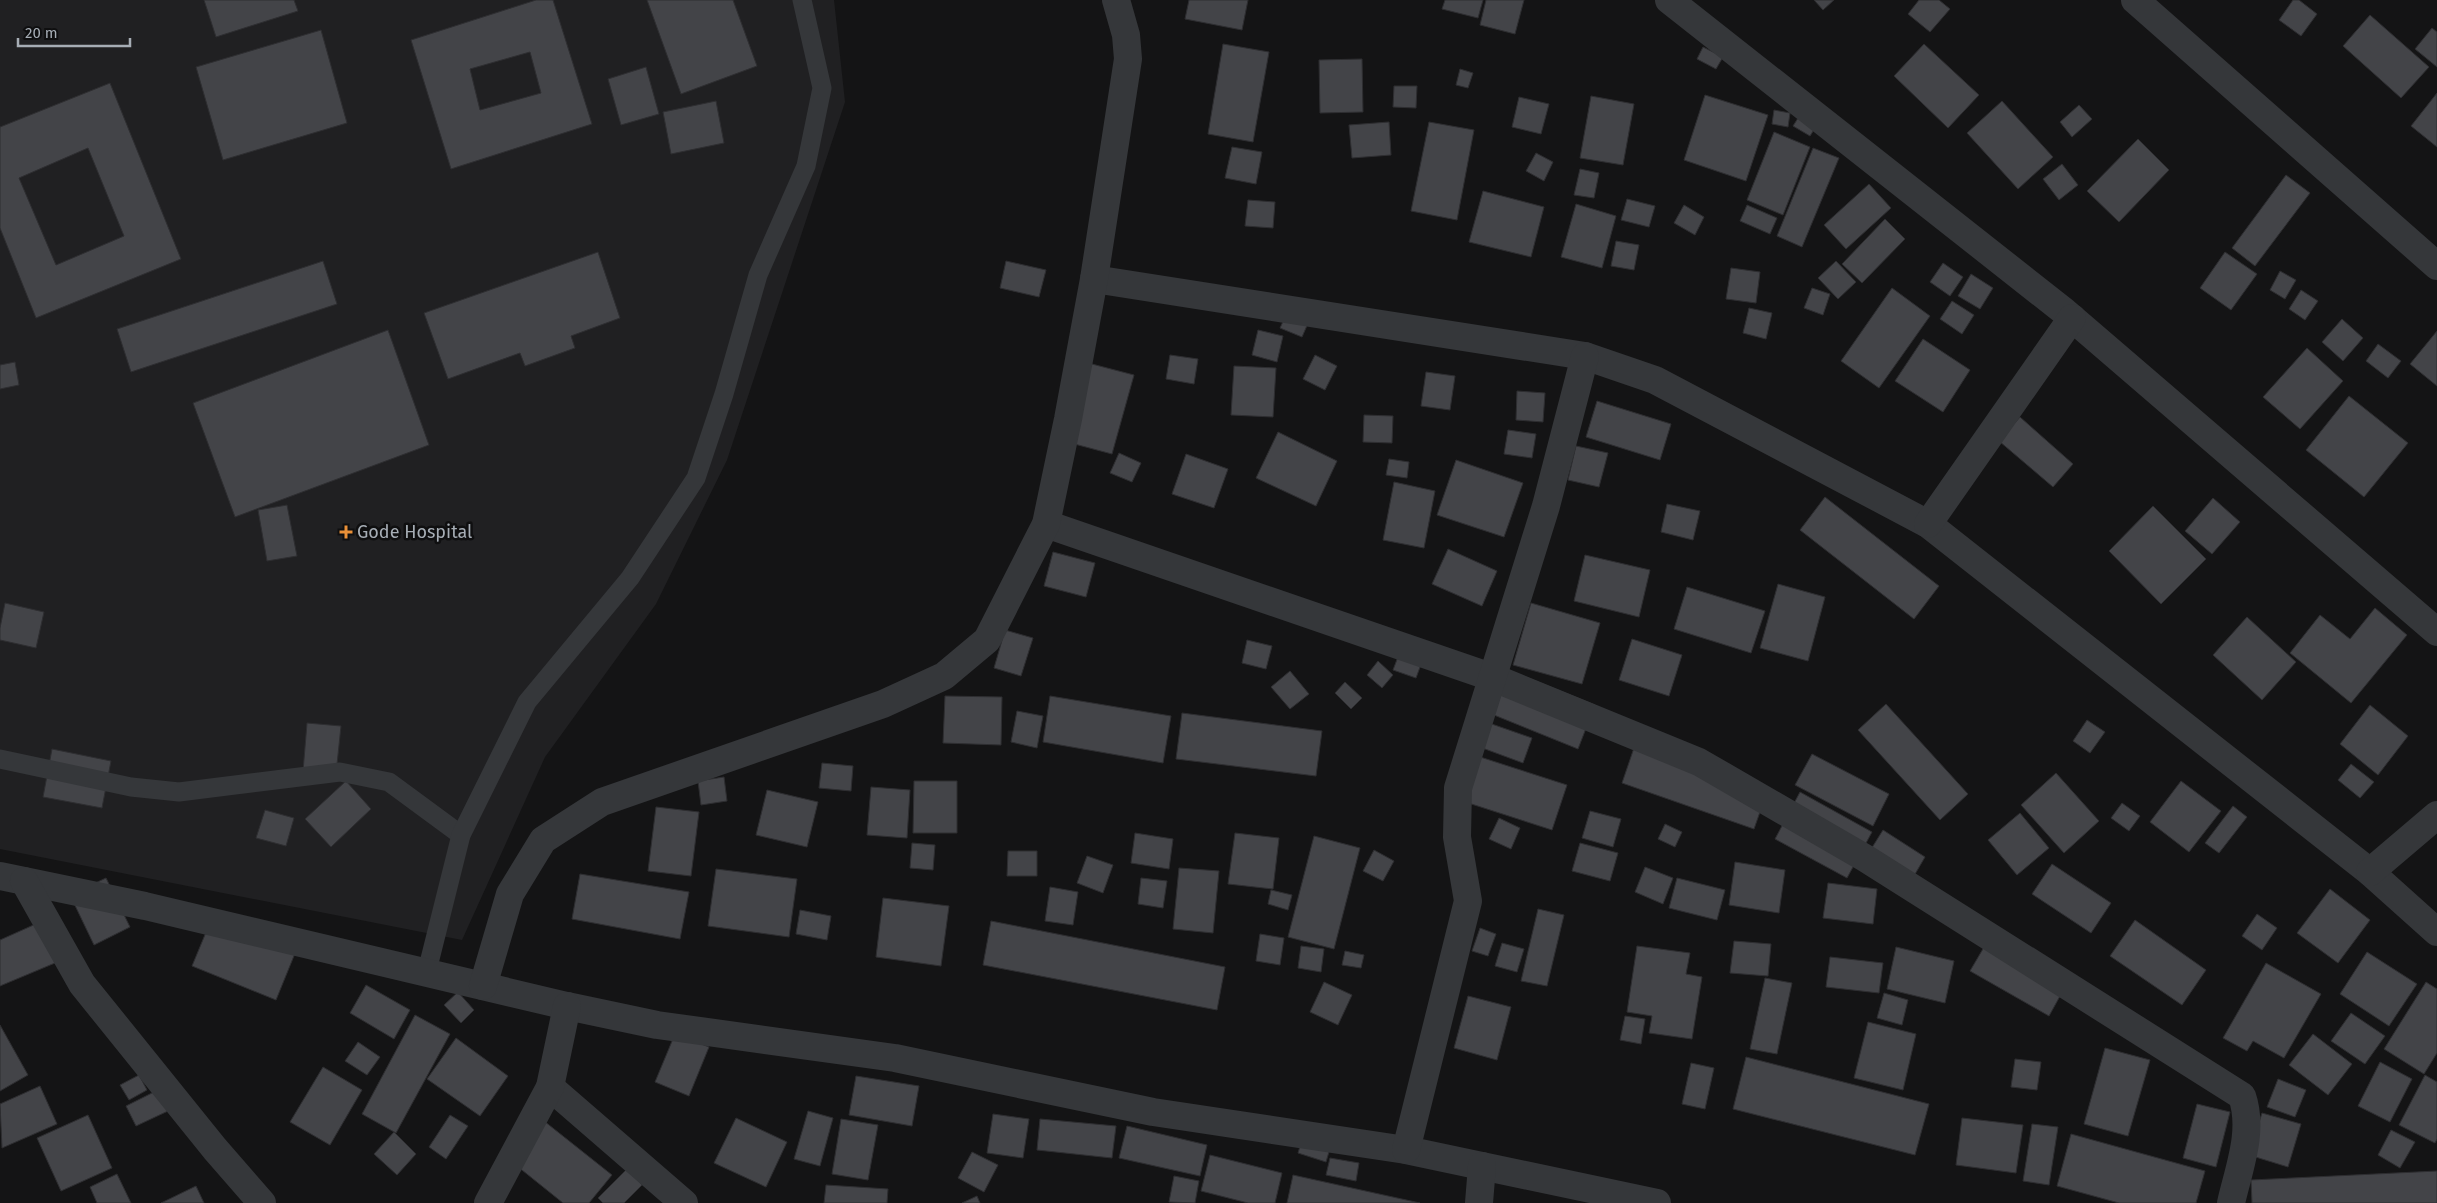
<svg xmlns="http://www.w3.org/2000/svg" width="2437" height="1203" font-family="'Fira Sans',sans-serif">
	<rect width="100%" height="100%" fill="#141415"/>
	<polygon fill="#202022" points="0,0 834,0 845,102 727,460 656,604 545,757 462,940 0,849"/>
	<g fill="#434448" stroke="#2e2e31" fill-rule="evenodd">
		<polygon points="204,0 294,0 298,11 216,37"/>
		<path d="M536 0H553L592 124 451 169 411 40ZM530 52 541 93 480 110 470 69Z"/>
		<polygon points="647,0 733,0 757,66 681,94"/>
		<polygon points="1189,0 1248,0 1242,30 1185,19"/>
		<polygon points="1445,0 1483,0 1478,18 1442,9"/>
		<polygon points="1486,0 1524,0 1515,34 1480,25"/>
		<polygon points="1814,0 1834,0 1823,10"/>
		<polygon points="1919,0 1939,0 1950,9 1930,32 1908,14"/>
		<polygon points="2293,0 2299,0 2317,14 2301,36 2279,20"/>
		<polygon points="2370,15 2429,67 2401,98 2343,46"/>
		<polygon points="2432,28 2437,32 2437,67 2415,49"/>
		<polygon points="321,30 347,123 223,160 196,67"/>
		<polygon points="1223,44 1269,52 1253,142 1208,134"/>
		<polygon points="1924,44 1979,95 1948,128 1894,76"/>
		<polygon points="1703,47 1723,57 1716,69 1697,59"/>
		<polygon points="1362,59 1363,112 1320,113 1319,60"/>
		<polygon points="646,67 659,114 621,125 608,79"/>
		<polygon points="1460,69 1473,73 1468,88 1456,85"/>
		<path d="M110 83 181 259 36 318 0 228V127ZM88 148 124 236 56 265 19 178Z"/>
		<polygon points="1394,86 1417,86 1416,108 1393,107"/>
		<polygon points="2437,93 2437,147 2411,126"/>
		<polygon points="1705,95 1768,115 1746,181 1684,160"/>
		<polygon points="1591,96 1634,104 1623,165 1580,158"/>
		<polygon points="1519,97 1549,104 1541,134 1512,127"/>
		<polygon points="716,101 724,143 671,154 663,112"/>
		<polygon points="2002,101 2053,157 2018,189 1967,133"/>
		<polygon points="1807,104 1823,115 1810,136 1793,126"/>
		<polygon points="2079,105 2092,119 2072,137 2060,122"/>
		<polygon points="1774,110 1790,113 1788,127 1772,124"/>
		<polygon points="1389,122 1391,155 1352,158 1349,125"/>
		<polygon points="1429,122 1474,130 1457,220 1411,211"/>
		<polygon points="1774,132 1810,147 1783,215 1747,200"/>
		<polygon points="2138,139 2169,170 2119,222 2087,191"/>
		<polygon points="1232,147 1262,152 1256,184 1225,178"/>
		<polygon points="1813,148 1839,158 1802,247 1777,236"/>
		<polygon points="1536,153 1553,162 1544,181 1526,171"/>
		<polygon points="2062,164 2078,185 2059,200 2043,179"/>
		<polygon points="1580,169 1599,173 1594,198 1574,195"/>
		<polygon points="2286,175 2310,193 2255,266 2232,248"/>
		<polygon points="1869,184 1891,208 1846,249 1824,225"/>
		<polygon points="1483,191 1544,207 1531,257 1469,242"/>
		<polygon points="1627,199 1655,206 1649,227 1621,220"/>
		<polygon points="1248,200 1275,202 1273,228 1245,226"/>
		<polygon points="1576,204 1616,216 1602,268 1561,257"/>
		<polygon points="1684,205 1704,217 1695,235 1674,223"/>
		<polygon points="1747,205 1777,218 1770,234 1740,221"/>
		<polygon points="1885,219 1905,239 1862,283 1842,264"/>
		<polygon points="1616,241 1639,245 1634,270 1611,266"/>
		<polygon points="598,252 620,318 571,336 575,348 525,366 520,353 448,379 424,313"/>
		<polygon points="2225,252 2257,274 2231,310 2200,288"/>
		<polygon points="323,261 337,304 131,372 117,329"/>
		<polygon points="1006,261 1046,270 1039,297 1000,288"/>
		<polygon points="1836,261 1856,282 1838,299 1818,278"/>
		<polygon points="1943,263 1963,277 1950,296 1930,282"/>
		<polygon points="1731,268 1760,272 1756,303 1726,299"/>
		<polygon points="2280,271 2296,280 2285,299 2270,290"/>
		<polygon points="1971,274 1993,288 1980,309 1958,296"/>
		<polygon points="1812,288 1830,294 1823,315 1804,308"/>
		<polygon points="1892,288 1930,316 1879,388 1841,361"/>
		<polygon points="2301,290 2318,301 2305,320 2289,309"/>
		<polygon points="1952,301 1974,315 1962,334 1940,319"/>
		<polygon points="1749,308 1772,313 1766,339 1743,333"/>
		<polygon points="1287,313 1309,321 1302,337 1280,328"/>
		<polygon points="2342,319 2363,338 2343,361 2322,342"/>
		<polygon points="388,330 429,445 235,517 193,403"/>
		<polygon points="1258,330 1283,336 1277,362 1252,355"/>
		<polygon points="2437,331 2437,386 2410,364"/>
		<polygon points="1923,339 1970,370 1943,412 1895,381"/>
		<polygon points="2378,344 2401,361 2388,378 2366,361"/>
		<polygon points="2307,348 2343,381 2300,429 2263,397"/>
		<polygon points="1170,355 1198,359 1194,384 1166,379"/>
		<polygon points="1315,355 1337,366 1325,390 1303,379"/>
		<polygon points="15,362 19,385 0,389 0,365"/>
		<polygon points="1088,363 1134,375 1112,454 1067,442"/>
		<polygon points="1234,366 1276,368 1273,417 1231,415"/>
		<polygon points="1426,372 1455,376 1450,410 1421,406"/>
		<polygon points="1517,391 1545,393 1543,422 1516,420"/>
		<polygon points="2349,396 2408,443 2364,497 2306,450"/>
		<polygon points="1597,401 1671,424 1660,460 1586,437"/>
		<polygon points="1364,415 1393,416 1392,443 1363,442"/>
		<polygon points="2020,417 2073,464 2053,487 1999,441"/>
		<polygon points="1508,430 1536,434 1532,458 1504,454"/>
		<polygon points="1278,432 1337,461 1316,506 1256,478"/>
		<polygon points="1576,446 1608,453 1599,487 1568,480"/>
		<polygon points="1119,453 1141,463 1132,482 1110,473"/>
		<polygon points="1186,454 1228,469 1214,508 1172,494"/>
		<polygon points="1389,459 1409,462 1407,478 1386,475"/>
		<polygon points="1456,460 1523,483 1504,537 1437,515"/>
		<polygon points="1394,482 1435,491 1424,548 1383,540"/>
		<polygon points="1825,497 1939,586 1914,619 1800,530"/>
		<polygon points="2213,498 2240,522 2212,554 2185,531"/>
		<polygon points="1667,504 1700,511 1693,540 1661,532"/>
		<polygon points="287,505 297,556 267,561 258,510"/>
		<polygon points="2153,506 2206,559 2161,604 2109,551"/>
		<polygon points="1448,549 1497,571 1482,606 1432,584"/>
		<polygon points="1053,552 1095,563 1086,597 1044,586"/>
		<polygon points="1585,555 1650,570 1639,617 1574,601"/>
		<polygon points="1778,584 1825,597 1808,661 1760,648"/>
		<polygon points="1687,587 1765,611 1751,653 1674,629"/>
		<polygon points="5,603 44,612 36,648 0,640 0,628"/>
		<polygon points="1531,603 1600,623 1582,684 1513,665"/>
		<polygon points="2375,608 2407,635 2351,703 2290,653 2320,615 2350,639"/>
		<polygon points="2247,617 2296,662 2262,700 2213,655"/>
		<polygon points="1005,630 1033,638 1021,676 994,668"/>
		<polygon points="1632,639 1682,655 1669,696 1619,680"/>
		<polygon points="1247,640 1272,646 1266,669 1242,663"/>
		<polygon points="1404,641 1427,648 1416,678 1393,670"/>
		<polygon points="1378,661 1393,675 1382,688 1367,675"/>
		<polygon points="1506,669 1595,705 1578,749 1489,713"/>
		<polygon points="1290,671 1309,694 1290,709 1271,687"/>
		<polygon points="1345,682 1362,698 1351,709 1335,693"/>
		<polygon points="945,696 1002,697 1001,745 943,743"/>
		<polygon points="1050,696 1171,716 1163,763 1043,742"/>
		<polygon points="1886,704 1968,794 1940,820 1858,730"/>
		<polygon points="2370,705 2408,736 2378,775 2340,744"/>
		<polygon points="1017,711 1043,716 1037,748 1011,742"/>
		<polygon points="1182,713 1322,731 1316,776 1176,759"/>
		<polygon points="2087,720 2105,732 2090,753 2073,741"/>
		<polygon points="1486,722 1532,738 1523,763 1477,746"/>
		<polygon points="307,723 341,726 336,774 303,771"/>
		<polygon points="1636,742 1768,789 1754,829 1622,783"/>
		<polygon points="52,749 111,761 102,808 43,797"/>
		<polygon points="1812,754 1889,794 1873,826 1795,785"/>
		<polygon points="1474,755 1567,785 1552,830 1459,800"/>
		<polygon points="822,763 853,766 851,791 819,788"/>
		<polygon points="2351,764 2374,782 2360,798 2338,780"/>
		<polygon points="2056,773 2099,821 2064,853 2021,805"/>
		<polygon points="724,777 727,801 701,805 698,781"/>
		<polygon points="346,781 371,809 331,847 305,819"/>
		<polygon points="914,781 957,781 957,833 913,833"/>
		<polygon points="2181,781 2221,811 2189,852 2150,822"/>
		<polygon points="871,787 910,790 907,838 867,835"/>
		<polygon points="767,790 818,802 807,847 756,835"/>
		<polygon points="1800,792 1872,832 1847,878 1775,839"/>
		<polygon points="2122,803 2140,816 2129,831 2111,818"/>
		<polygon points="2233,806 2247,817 2219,853 2205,843"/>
		<polygon points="656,807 699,812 691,876 648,871"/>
		<polygon points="265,810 294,818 286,846 256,838"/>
		<polygon points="1590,811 1621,819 1613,847 1582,838"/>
		<polygon points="2020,813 2049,848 2017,875 1988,840"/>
		<polygon points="1499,818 1520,828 1511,849 1489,839"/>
		<polygon points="1665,824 1682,832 1675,847 1658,839"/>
		<polygon points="1883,830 1925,857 1911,881 1868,854"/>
		<polygon points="1135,833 1173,839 1169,869 1131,863"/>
		<polygon points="1235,833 1279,838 1273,889 1228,884"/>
		<polygon points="1314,836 1360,848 1334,949 1288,937"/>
		<polygon points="912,843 935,845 933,870 910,868"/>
		<polygon points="1580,843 1618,853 1610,881 1572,871"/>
		<polygon points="1374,850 1394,861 1383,881 1363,871"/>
		<polygon points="1008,851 1037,851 1037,876 1007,876"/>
		<polygon points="1087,856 1113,865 1103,893 1077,883"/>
		<polygon points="1735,862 1785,870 1779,913 1729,905"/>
		<polygon points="2052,864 2111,903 2091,933 2032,894"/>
		<polygon points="1645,867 1673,878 1663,904 1635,892"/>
		<polygon points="1179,868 1219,871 1213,933 1173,929"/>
		<polygon points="716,869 797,879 789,937 708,926"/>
		<polygon points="580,874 689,892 680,939 572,919"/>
		<polygon points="106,878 130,927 94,945 70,895"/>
		<polygon points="1141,878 1167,881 1163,908 1138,904"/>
		<polygon points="1677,878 1725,890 1717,920 1669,908"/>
		<polygon points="1828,883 1877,889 1873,924 1823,918"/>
		<polygon points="1050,887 1078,892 1073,925 1045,921"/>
		<polygon points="2330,889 2370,920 2338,963 2297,933"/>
		<polygon points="1271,890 1292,895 1288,910 1268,904"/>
		<polygon points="883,898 949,906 941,966 876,957"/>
		<polygon points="1538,909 1564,915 1547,986 1521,981"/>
		<polygon points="800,910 831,916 827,940 796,934"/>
		<polygon points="214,913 298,946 276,1000 192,966"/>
		<polygon points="2257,914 2277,928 2262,950 2242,936"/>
		<polygon points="2135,920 2206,970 2182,1005 2110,956"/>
		<polygon points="991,921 1225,967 1217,1010 983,965"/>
		<polygon points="38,923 55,963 0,986 0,940"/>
		<polygon points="1480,928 1496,934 1488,956 1472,951"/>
		<polygon points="1260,934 1284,938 1280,965 1256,961"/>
		<polygon points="1734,941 1771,944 1768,976 1730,973"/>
		<polygon points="1987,942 2065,987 2049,1016 1970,971"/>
		<polygon points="1502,943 1524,949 1517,972 1495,966"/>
		<polygon points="1301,946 1324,949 1321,972 1298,968"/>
		<polygon points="1637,946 1690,953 1686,974 1702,977 1692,1039 1649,1033 1652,1016 1627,1012"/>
		<polygon points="1896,947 1954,961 1945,1003 1887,989"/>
		<polygon points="1345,951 1364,955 1361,968 1342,965"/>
		<polygon points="2367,952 2417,984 2389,1026 2340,994"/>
		<polygon points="1830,957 1883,963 1879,993 1826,987"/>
		<polygon points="2266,963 2321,994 2284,1058 2253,1041 2247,1051 2223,1038"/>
		<polygon points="1765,978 1792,983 1777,1054 1750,1049"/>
		<polygon points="1324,982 1352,995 1338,1025 1310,1012"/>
		<polygon points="2426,982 2437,989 2437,1053 2424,1074 2384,1049"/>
		<polygon points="366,985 410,1010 394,1039 350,1013"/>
		<polygon points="458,992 474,1010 461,1023 444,1005"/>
		<polygon points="1884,993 1908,1000 1902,1025 1877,1018"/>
		<polygon points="1468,996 1511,1007 1497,1060 1454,1048"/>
		<polygon points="2351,1013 2385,1036 2365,1064 2331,1041"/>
		<polygon points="415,1015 450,1034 396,1133 362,1114"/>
		<polygon points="1625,1016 1645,1019 1641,1044 1620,1040"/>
		<polygon points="1868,1022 1916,1034 1903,1090 1854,1078"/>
		<polygon points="0,1025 28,1075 0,1091"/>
		<polygon points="675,1034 709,1047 689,1096 655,1082"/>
		<polygon points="2313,1034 2352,1064 2328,1095 2289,1065"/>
		<polygon points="456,1038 508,1076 480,1116 427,1079"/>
		<polygon points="358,1042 380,1057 367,1075 345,1061"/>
		<polygon points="2105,1048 2150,1060 2128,1136 2084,1124"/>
		<polygon points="1746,1057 1929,1104 1915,1155 1733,1109"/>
		<polygon points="2015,1059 2041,1062 2037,1090 2011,1087"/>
		<polygon points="2380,1062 2412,1079 2390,1122 2358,1106"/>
		<polygon points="1691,1063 1714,1068 1705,1109 1682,1104"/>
		<polygon points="323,1067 362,1090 330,1145 290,1122"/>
		<polygon points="139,1075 147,1090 129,1100 120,1085"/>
		<polygon points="2425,1075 2437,1082 2437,1139 2435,1143 2399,1125"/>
		<polygon points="856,1076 919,1086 912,1126 849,1115"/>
		<polygon points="2278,1079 2306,1090 2295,1117 2267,1107"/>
		<polygon points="40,1086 57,1124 2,1148 0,1104"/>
		<polygon points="158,1090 168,1111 136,1126 126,1106"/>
		<polygon points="2197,1104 2230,1112 2216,1167 2183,1158"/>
		<polygon points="808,1111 833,1118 820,1166 794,1159"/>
		<polygon points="2262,1113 2301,1124 2288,1167 2249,1155"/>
		<polygon points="993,1114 1029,1119 1023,1158 987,1153"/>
		<polygon points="88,1115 112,1168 61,1191 37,1138"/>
		<polygon points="450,1115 468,1126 446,1159 429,1147"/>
		<polygon points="736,1118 787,1142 766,1187 714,1163"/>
		<polygon points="1962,1118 2023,1125 2016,1173 1956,1165"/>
		<polygon points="841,1119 878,1125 868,1180 832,1174"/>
		<polygon points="1040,1119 1116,1126 1112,1158 1037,1150"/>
		<polygon points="544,1121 612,1175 589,1203 563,1203 512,1162"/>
		<polygon points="2032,1124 2058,1127 2049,1185 2023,1181"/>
		<polygon points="1127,1126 1207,1145 1200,1176 1119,1158"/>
		<polygon points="1305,1130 1333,1138 1326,1162 1298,1153"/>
		<polygon points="2391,1130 2415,1142 2400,1168 2378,1155"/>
		<polygon points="394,1132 416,1154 397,1175 374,1154"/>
		<polygon points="2071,1134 2205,1171 2196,1203 2119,1203 2057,1186"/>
		<polygon points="972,1152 998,1165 984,1192 958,1178"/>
		<polygon points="1210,1155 1282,1173 1275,1203 1248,1203 1201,1191"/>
		<polygon points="1330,1158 1359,1163 1356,1181 1326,1175"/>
		<polygon points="627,1169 642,1185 624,1203 603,1203 598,1198"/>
		<polygon points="2437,1171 2437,1203 2252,1203 2251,1180"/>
		<polygon points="117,1174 131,1203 97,1203 90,1187"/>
		<polygon points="1293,1175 1420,1203 1287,1203"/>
		<polygon points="1174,1176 1199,1181 1195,1203 1169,1202"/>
		<polygon points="826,1185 888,1189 887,1203 824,1203"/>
		<polygon points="196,1186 204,1203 161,1203"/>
		<polygon points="977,1196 980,1203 962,1203"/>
	</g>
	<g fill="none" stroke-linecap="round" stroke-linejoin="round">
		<g stroke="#35373a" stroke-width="19">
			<polyline points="0,759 131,787 179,792 340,772 389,782 461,835"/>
			<polyline points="427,971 461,835 527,702 630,578 696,478 724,394 758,275 806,166 822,88 802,0"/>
		</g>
		<g stroke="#35373a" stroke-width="28">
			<polyline points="1669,0 2065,312 2437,632"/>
			<polyline points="2135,0 2437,266"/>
			<polyline points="1094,279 1585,356 1655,380 1928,524 2370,872 2437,932"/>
			<path d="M1046 524 1494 678 1699 762 1865 858 2242 1096C2254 1131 2239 1168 2231 1203"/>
			<polyline points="1928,524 2072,318"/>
			<polyline points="2370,872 2437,815"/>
			<polyline points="0,876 145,906 567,1006 657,1025 895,1058 1153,1112 1406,1150 1657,1203"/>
			<polyline points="24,881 82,984 215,1149 262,1203"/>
			<polyline points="483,986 510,894 543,840 602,802 883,704 944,676 987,640 1046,524 1068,419 1094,279 1128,59 1126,35 1116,0"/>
			<polyline points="550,1087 684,1203"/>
			<polyline points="1406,1150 1468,901 1457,837 1458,788 1546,506 1585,356"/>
			<polyline points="488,1203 550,1087 567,1006"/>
			<polyline points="1479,1203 1482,1166"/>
		</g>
	</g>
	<path fill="#e99038" stroke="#0f0f10" stroke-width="2" d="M343.5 524.5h5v5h5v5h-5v5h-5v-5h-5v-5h5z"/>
	<g text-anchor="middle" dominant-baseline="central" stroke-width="5" stroke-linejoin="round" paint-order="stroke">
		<g font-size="18" fill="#a6adb5" stroke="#0f0f10" text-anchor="start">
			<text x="357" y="532">Gode Hospital</text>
		</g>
	</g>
	<path d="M18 38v8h112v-8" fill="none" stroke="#a6adb5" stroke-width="2.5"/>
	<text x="25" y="38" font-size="15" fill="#a6adb5" stroke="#0f0f10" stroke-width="4" paint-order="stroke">20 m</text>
</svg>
